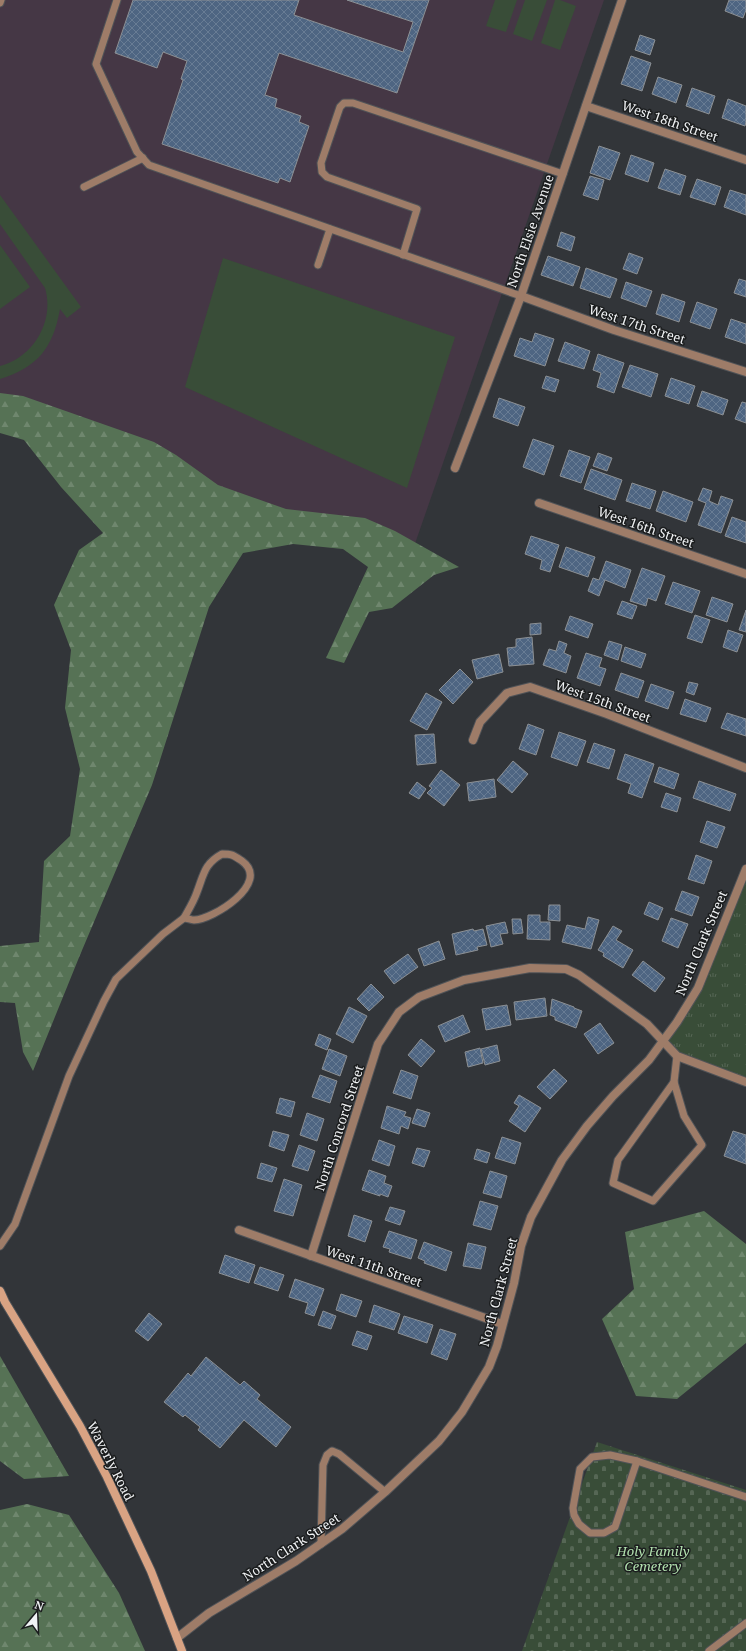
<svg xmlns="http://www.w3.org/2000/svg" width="746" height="1651" viewBox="0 0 746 1651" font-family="'Noto Serif',serif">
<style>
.education{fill:#453745}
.grass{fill:#394d38}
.forest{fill:url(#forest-firs)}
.cemetery{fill:url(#cemetery-stones)}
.park{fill:url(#park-tufts)}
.building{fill:url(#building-cross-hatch);stroke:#8c9094}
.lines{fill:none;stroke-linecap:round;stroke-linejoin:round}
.lane-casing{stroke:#505357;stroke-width:9}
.street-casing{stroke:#505357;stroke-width:10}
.secondary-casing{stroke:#505357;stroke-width:10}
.lane{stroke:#9e7c68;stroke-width:7}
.street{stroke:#9e7c68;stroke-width:8}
.secondary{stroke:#d9a383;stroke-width:8}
.labels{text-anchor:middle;stroke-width:3;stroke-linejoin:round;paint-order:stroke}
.street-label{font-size:13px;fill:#f0f2f4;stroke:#1b1d1e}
.park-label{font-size:13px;font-style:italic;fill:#b2e1af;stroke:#1b1d1e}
</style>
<defs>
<pattern id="forest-firs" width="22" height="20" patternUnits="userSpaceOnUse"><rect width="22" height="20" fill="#567255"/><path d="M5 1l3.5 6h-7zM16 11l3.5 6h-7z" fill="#6f876e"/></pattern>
<pattern id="cemetery-stones" width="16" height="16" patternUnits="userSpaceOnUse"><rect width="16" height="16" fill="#394d38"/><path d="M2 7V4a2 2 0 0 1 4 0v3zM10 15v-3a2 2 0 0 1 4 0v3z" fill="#566755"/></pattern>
<pattern id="park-tufts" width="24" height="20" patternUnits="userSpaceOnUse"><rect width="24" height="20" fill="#394d38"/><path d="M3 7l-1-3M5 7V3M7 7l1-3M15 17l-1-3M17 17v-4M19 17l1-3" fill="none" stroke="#566755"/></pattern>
<pattern id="building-cross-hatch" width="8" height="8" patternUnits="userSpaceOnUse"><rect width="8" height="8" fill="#4e6582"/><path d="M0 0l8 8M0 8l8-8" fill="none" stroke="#687c94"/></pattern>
</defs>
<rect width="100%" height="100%" fill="#323539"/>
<path class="education" d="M0,0H604L410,558L0,421Z"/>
<g class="grass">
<path d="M495,0H517L506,32L486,26Z"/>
<path d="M525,0H547L532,41L513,34Z"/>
<path d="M555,0H560L576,6L560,50L541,43Z"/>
<path d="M0,195L81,307L67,318L60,309C53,348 38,367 0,379V366C33,358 55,321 45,288L0,224Z"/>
<path d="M0,245L30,287L0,309Z"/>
<path d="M223,258L455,337L407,488L185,387Z"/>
</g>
<g class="forest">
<path d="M0,393L23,396L154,442L176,455L218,485L286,509L365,518L395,531L459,567L434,575L392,608L369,612L344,663L326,658L368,567L343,549L293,544L243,553L209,607L152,785L80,955L33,1071L23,1052L15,1003L0,1002V946L39,942L44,861L70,836L80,769L65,708L71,650L54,605L79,550L103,533L61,487L24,440L0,433Z"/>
<path d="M704,1211L746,1244V1343L677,1399L636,1396L602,1319L634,1289L625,1232Z"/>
<path d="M0,1356L69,1476L24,1479L0,1461Z"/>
<path d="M27,1504L69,1515L119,1593L145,1651H0V1510Z"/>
</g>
<path class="cemetery" d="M597,1442L746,1490V1651H522Z"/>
<path class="park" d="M746,869V1081L677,1056L664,1041L698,988Z"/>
<g class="building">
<path d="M133,0H299L294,15L403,52L413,22L347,0H429L397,93L279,53L265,95L277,99L275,107L301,116L299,122L309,126L290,182L280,178L278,183L162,144L183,80L181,79L187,61L163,52L157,68L115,53Z"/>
<path d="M729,0H746V10L743,18L725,11Z"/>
<path d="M640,35L655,40L650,55L635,50Z"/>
<path d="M631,56L651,63L642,91L621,84Z"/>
<path d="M658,77L682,85L676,103L652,94Z"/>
<path d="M692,88L715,96L709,114L686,106Z"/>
<path d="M728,99L746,106V122L745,126L722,118Z"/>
<path d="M599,146L620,153L610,180L590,173Z"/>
<path d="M631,155L654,163L648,182L625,174Z"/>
<path d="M665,169L686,176L680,195L658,188Z"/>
<path d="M590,176L604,180L598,200L583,195Z"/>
<path d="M697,179L721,187L715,205L690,197Z"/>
<path d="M730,190L746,195V215L724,207Z"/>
<path d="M561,232L575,237L571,251L557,246Z"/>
<path d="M629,253L643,258L637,274L623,269Z"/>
<path d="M548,256L580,267L573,286L541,275Z"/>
<path d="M586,268L617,279L610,298L580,288Z"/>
<path d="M739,279L746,281V297L734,293Z"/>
<path d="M626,282L652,291L646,307L621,298Z"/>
<path d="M662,294L685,302L679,322L656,314Z"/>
<path d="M697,302L717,309L710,329L690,322Z"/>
<path d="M731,319L746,324V344L725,337Z"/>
<path d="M535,333L554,339L545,366L514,356L520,338L532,342Z"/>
<path d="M565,342L590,351L584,369L558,361Z"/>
<path d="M598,354L624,363L614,393L597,387L601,373L593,370Z"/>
<path d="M630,365L658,374L651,397L622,387Z"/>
<path d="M546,376L559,380L555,392L542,388Z"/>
<path d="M671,378L695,386L689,404L665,396Z"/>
<path d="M702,391L728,400L723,415L697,406Z"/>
<path d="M499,398L525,407L518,426L493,417Z"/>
<path d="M742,402L746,403V423L735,419Z"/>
<path d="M533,439L554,446L544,475L523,467Z"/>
<path d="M569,450L590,457L581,483L560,476Z"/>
<path d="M598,453L612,458L607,471L593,466Z"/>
<path d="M591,469L622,480L615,500L584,489Z"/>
<path d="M632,483L656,491L650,509L626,501Z"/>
<path d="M703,488L712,491L709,501L718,505L721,496L733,500L721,533L698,525L706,503L698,500Z"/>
<path d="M663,491L693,502L686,522L656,511Z"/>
<path d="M732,517L746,522V543L725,536Z"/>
<path d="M531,536L559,545L550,572L540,569L542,560L525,554Z"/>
<path d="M566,547L595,557L588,577L559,567Z"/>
<path d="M606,561L631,570L625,588L605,580L599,596L588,591L593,578L599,580Z"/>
<path d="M642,568L665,576L656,601L648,598L646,606L630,601Z"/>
<path d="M673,582L700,591L692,613L665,604Z"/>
<path d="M712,597L733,604L727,622L706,615Z"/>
<path d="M622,601L637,606L632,619L617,614Z"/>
<path d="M746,610V632L739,630Z"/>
<path d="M695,615L710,620L702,643L687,638Z"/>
<path d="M570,616L593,624L588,638L565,630Z"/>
<path d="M541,623V634L530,635V624Z"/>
<path d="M728,630L743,635L737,652L723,647Z"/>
<path d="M532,637L534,664L509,666L507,648L516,647V639Z"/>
<path d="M559,641L567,644L564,653L571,656L566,673L543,665L549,649L556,651Z"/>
<path d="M609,641L622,645L618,660L604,655Z"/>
<path d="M625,647L646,654L641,668L621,661Z"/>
<path d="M586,653L602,658L599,667L606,669L600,686L577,678Z"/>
<path d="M499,654L503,672L477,679L472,660Z"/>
<path d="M460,669L473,682L453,704L439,690Z"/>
<path d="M621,673L644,681L638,698L615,690Z"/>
<path d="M689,682L698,684L694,695L686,692Z"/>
<path d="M651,684L674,692L668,709L645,701Z"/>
<path d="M426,693L442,702L427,730L410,721Z"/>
<path d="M685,699L711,708L706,722L680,714Z"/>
<path d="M727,713L746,719V736L721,728Z"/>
<path d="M528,724L544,730L536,755L519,749Z"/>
<path d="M559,732L586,741L577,766L551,757Z"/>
<path d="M434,734L436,763L417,765L415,735Z"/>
<path d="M594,743L615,750L609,769L587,762Z"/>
<path d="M625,754L654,764L642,798L628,793L631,784L617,779Z"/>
<path d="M513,761L528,774L512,793L497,780Z"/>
<path d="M659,767L679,774L674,789L654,782Z"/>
<path d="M441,770L460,785L444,806L427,793L432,788L429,786Z"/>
<path d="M494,779L496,797L469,801L467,783Z"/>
<path d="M699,781L736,794L730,811L693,798Z"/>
<path d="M417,782L426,789L419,799L409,793Z"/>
<path d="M666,793L681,798L677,812L661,807Z"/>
<path d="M707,821L725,827L717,848L700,842Z"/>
<path d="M696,855L712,861L704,884L688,879Z"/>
<path d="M682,891L699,897L692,916L675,910Z"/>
<path d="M649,902L663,908L658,920L644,914Z"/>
<path d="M549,905H560V921L548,920Z"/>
<path d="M528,915H540V922H550V940L527,939Z"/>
<path d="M588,917L599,920L591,949L562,942L567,925L585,929Z"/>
<path d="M671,918L688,924L678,948L662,941Z"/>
<path d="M512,919H521L523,933L513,934Z"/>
<path d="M505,922L508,933L500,934L503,944L491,947L486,926Z"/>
<path d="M613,926L622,931L616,940L633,950L623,968L603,956L604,953L598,950Z"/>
<path d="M473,929L474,931L483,929L487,945L477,947L478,950L456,955L452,934Z"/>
<path d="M439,941L445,959L424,966L418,949Z"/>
<path d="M408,954L418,967L394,984L384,971Z"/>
<path d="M643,961L665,978L655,992L632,975Z"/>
<path d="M371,984L384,997L369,1011L357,999Z"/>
<path d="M545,998L547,1016L516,1020L514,1002Z"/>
<path d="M552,999L574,1007V1008L582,1011L576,1028L555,1020V1017L550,1015Z"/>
<path d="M507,1005L511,1025L486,1030L482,1009Z"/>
<path d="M349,1007L367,1016L353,1043L336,1034Z"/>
<path d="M463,1015L470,1032L445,1042L438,1026Z"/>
<path d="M600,1023L614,1043L598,1054L584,1034Z"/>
<path d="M319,1034L331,1039L327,1050L315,1045Z"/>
<path d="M421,1039L435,1051L421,1067L408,1055Z"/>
<path d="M497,1045L500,1061L485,1065L481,1049Z"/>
<path d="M480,1048L483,1063L468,1067L465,1052Z"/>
<path d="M329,1049L347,1056L340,1076L322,1069Z"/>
<path d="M554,1069L567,1081L550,1099L537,1087Z"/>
<path d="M401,1070L418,1076L411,1099L393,1093Z"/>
<path d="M320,1075L337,1081L330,1103L312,1097Z"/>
<path d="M519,1095L541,1108L525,1132L509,1121L519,1106L514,1103Z"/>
<path d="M280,1098L295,1102L291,1117L276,1113Z"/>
<path d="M387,1106L406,1112L404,1116L411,1118L408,1129L401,1126L399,1134L381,1128Z"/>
<path d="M417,1109L430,1113L425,1127L412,1123Z"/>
<path d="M307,1113L324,1119L317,1141L300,1135Z"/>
<path d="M273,1131L289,1135L284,1151L269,1146Z"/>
<path d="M733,1131L746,1135V1164L724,1156Z"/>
<path d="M502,1137L521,1143L515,1164L495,1158Z"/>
<path d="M379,1140L395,1146L389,1166L372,1160Z"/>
<path d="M299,1145L315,1151L308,1171L292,1166Z"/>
<path d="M417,1148L430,1151L424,1167L412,1163Z"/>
<path d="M477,1149L490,1153L487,1163L474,1159Z"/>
<path d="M261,1163L277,1168L272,1182L257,1178Z"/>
<path d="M369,1170L386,1176L384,1183L392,1186L388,1197L380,1194V1196L362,1190Z"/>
<path d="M490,1171L507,1176L501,1198L483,1193Z"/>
<path d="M284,1179L302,1185L293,1216L274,1211Z"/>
<path d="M480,1201L498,1206L491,1230L473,1225Z"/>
<path d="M390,1207L405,1211L400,1225L385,1220Z"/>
<path d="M354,1215L372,1221L365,1242L348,1236Z"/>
<path d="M389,1231L417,1240L411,1259L389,1252L390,1249L383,1247Z"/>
<path d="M424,1242L452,1252L446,1271L424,1263L425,1261L418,1258Z"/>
<path d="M468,1243L486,1247L481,1269L463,1266Z"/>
<path d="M225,1255L255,1265L249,1283L219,1273Z"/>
<path d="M260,1267L284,1275L278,1291L254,1283Z"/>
<path d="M295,1279L324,1289L314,1316L305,1313L308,1303L289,1297Z"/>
<path d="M341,1294L362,1301L356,1317L336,1310Z"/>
<path d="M374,1305L400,1314L394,1330L369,1322Z"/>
<path d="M323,1311L336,1316L331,1329L318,1325Z"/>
<path d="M149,1313L162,1324L148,1341L135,1331Z"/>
<path d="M404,1316L433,1325L427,1343L398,1333Z"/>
<path d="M440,1329L456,1334L447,1360L431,1354Z"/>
<path d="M357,1331L372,1336L367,1350L352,1345Z"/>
<path d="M206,1357L240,1385L244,1381L260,1395L257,1399L291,1427L276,1447L244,1420L220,1448L198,1430L200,1427L185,1415L183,1417L164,1402L188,1373L191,1376Z"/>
</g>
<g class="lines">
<g class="lane-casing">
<g id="lane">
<path d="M117,0L96,64L137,152L149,165L521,296"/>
<path d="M0,3L1,0"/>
<path d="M84,187L143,158"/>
<path d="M403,255L417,209L327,177L322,172L321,163L340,107L344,103H353L563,174"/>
<path d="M318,265L330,229"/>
<path d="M222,854C232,854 233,855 242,861C272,883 212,920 194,920C191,920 187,918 184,918C189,909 194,901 197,892C204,874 204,864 222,854Z"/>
<path d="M674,1082L684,1116L702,1145L653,1201L613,1183L618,1160Z"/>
<path d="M674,1082L677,1056"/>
<path d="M0,1246L15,1224L69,1076L104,1001L116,979L163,934L184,918"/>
<path d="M610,1455L637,1461L615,1527L604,1533H590L579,1524L574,1515L573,1508L580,1469L592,1457Z"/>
<path d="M637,1461L746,1497"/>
<path d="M321,1544L323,1465L327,1455L332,1451L339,1454L385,1492"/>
<path d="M709,1651L746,1623"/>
</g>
</g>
<g class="street-casing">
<g id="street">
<path d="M586,106L746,160"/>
<path d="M521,296L614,330L746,372"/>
<path d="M455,468L521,296L622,0"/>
<path d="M539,503L746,574"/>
<path d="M473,740L480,722L507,693L530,687L607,714L746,768"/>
<path d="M239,1230L502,1324"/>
<path d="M311,1256L378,1044L399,1012L419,997L464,980L530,968L566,969L579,975L647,1024L677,1056L746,1082"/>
<path d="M177,1638L209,1613L296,1561L342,1529L385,1492L439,1441L462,1412L489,1367L497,1346L514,1283L521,1246L531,1217L562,1160L587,1126L613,1096L649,1060L677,1022L698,988L746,869"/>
</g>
</g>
<g class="secondary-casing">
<path id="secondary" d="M0,1291L5,1302L80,1426L107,1477L151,1571L182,1651"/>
</g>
<use href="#lane" class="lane"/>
<use href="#street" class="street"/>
<use href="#secondary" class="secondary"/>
</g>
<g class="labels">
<g class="street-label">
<text transform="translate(670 121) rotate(19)" y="5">West 18th Street</text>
<text transform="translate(530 231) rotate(-71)" y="5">North Elsie Avenue</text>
<text transform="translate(637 324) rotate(18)" y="5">West 17th Street</text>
<text transform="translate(646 527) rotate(19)" y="5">West 16th Street</text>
<text transform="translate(603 701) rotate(20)" y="5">West 15th Street</text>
<text transform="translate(701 943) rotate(-67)" y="5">North Clark Street</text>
<text transform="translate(339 1128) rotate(-72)" y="5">North Concord Street</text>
<text transform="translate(374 1266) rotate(19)" y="5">West 11th Street</text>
<text transform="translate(498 1292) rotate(-75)" y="5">North Clark Street</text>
<text transform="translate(111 1461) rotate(63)" y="5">Waverly Road</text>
<text transform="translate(291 1547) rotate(-33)" y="5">North Clark Street</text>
</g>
<g class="park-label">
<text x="653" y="1556">Holy Family<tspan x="653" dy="15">Cemetery</tspan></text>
</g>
</g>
<g transform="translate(36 1615) rotate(19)" stroke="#1b1d1e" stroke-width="3" paint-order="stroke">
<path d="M0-3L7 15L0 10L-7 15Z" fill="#f0f2f4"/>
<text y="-6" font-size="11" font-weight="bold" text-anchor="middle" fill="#f0f2f4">N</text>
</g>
</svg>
